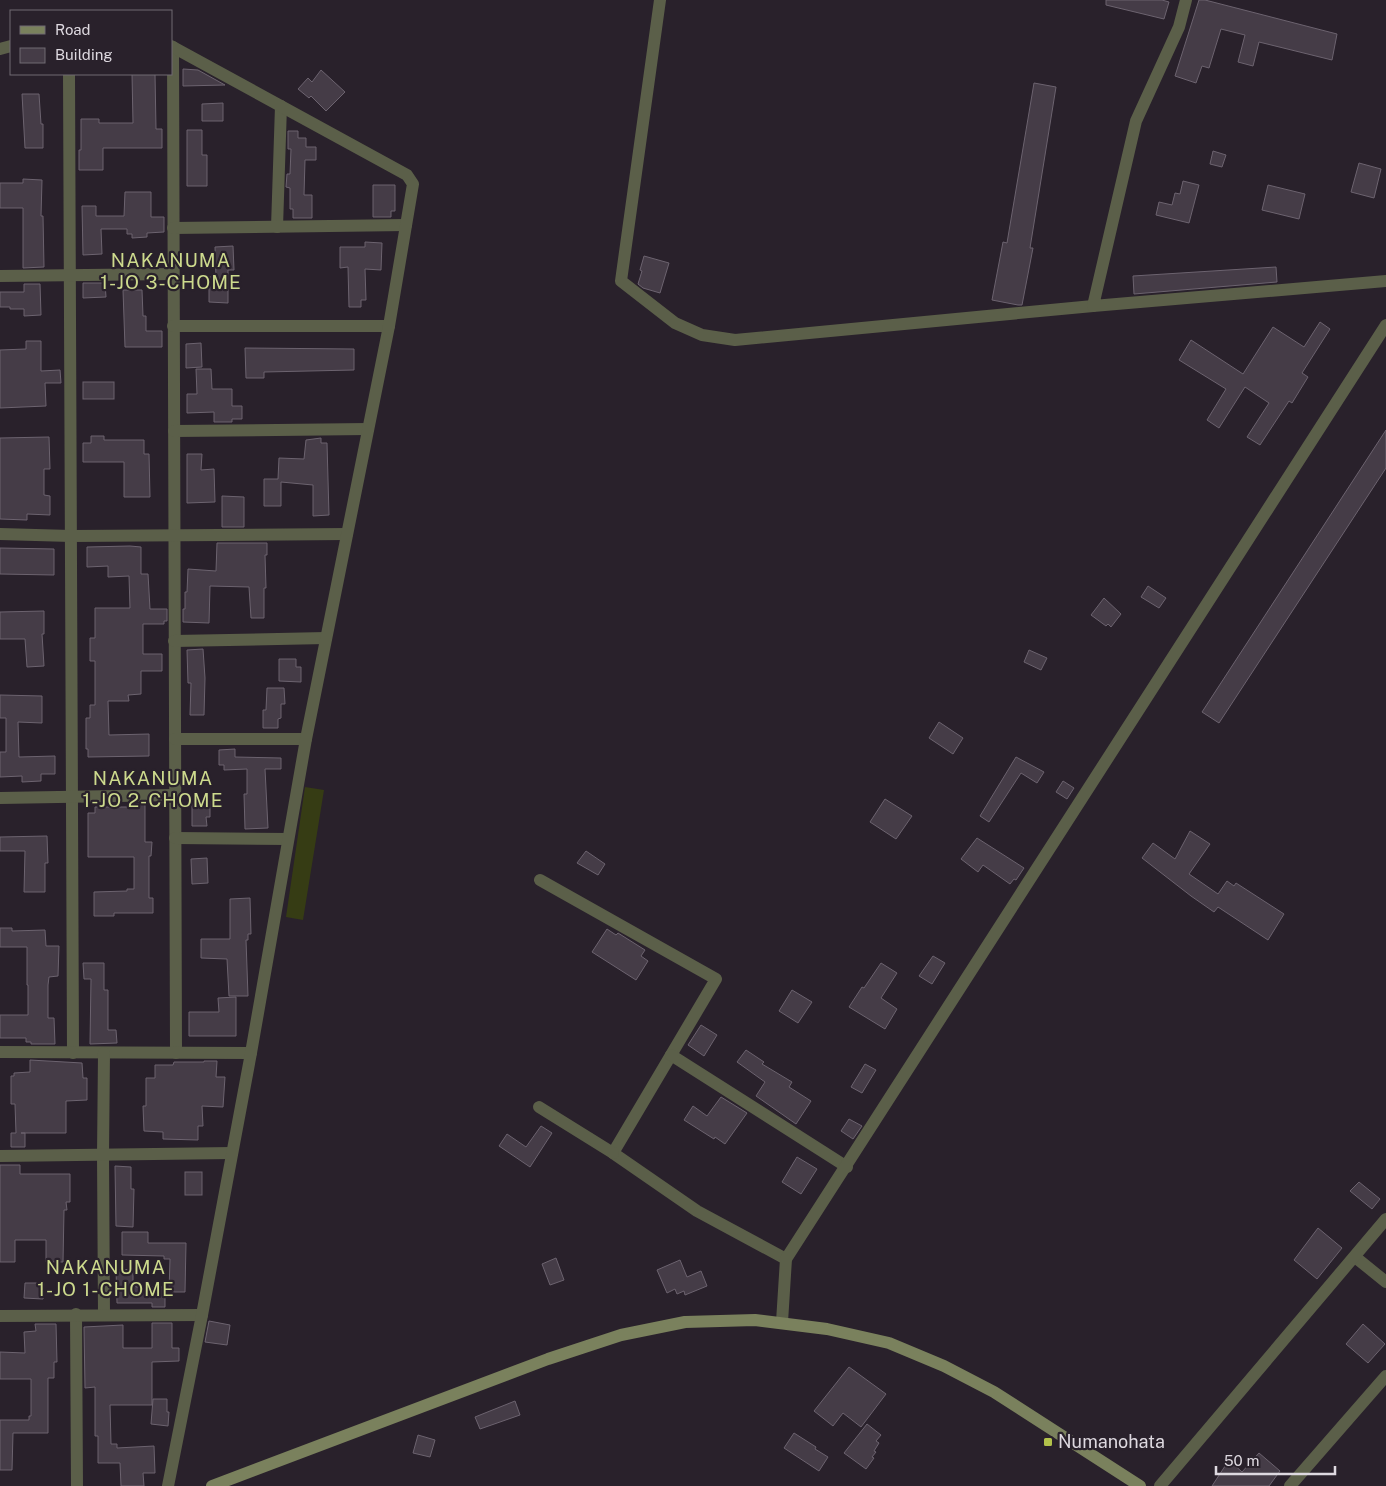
<svg xmlns="http://www.w3.org/2000/svg" width="1386" height="1486" viewBox="0 0 1386 1486" font-family="'Public Sans',sans-serif">
<style>
.green{fill:#363c14}
.building{fill:#453c47;stroke:#6c636f}
.lines{fill:none;stroke-linecap:round;stroke-linejoin:round}
.street{stroke:#5b5f49;stroke-width:12}
.secondary{stroke:#7a815d;stroke-width:12}
.poi-dot{fill:#b2c24b;stroke:#29212b;stroke-width:2}
.labels{text-anchor:middle;stroke-width:4.5;stroke-linejoin:round;paint-order:stroke}
.poi-label{font-size:18px;fill:#ded9e0;stroke:#29212b;text-anchor:start}
.neighbourhood-label{font-size:19px;letter-spacing:1px;fill:#cdda8d;stroke:#29212b}
</style>
<rect width="100%" height="100%" fill="#29212b"/>
<path class="green" d="M305,787L324,790L303,920L286,917Z"/>
<g class="building">
<path d="M1106,0H1162L1169,2L1164,19L1106,5Z"/>
<path d="M1199,0H1205L1337,34L1332,60L1259,42L1253,66L1238,62L1245,35L1221,29L1209,68L1202,66L1196,83L1175,76Z"/>
<path d="M183,69L198,70L225,85L183,86Z"/>
<path d="M321,70L345,92L326,111L311,96L309,98L298,89L308,78L312,82Z"/>
<path d="M132,74H155L156,129H162V148H103V170H79V150H81V119H99V123H133Z"/>
<path d="M1034,83L1056,87L1030,248H1033L1022,305H1018L992,300L1003,242L1007,243Z"/>
<path d="M22,94H39L41,124H43V148H25Z"/>
<path d="M223,103V121H202V104Z"/>
<path d="M187,130H202V155H207V186H187Z"/>
<path d="M288,131H298V138H306V147H316V160H305L304,195H312V218H293V209H290V188L286,187L287,174H290L291,149H288Z"/>
<path d="M1213,151L1226,155L1222,167L1210,164Z"/>
<path d="M1359,163L1381,169L1374,198L1351,192Z"/>
<path d="M23,179L42,180L41,216H43L44,267L23,268V208H0V183H23Z"/>
<path d="M1183,181L1199,185L1189,223L1156,215L1159,202L1172,205L1175,193L1180,194Z"/>
<path d="M373,185H395V211H391V217H373Z"/>
<path d="M1268,185L1305,194L1299,219L1262,210Z"/>
<path d="M125,192H151V217H164V232L147,233V237L132,238V234H127V229H101L102,254L83,255L82,206H96V216H124Z"/>
<path d="M365,242L382,243L381,270L365,269L366,300H361V307H349L348,267L340,268V247H365Z"/>
<path d="M233,246L234,270H228V303L209,302V277H216L215,247Z"/>
<path d="M644,256L669,263L660,293L643,288L638,284L642,271L640,270Z"/>
<path d="M1276,267L1277,282L1134,294L1133,276Z"/>
<path d="M83,283H105L106,297L83,298Z"/>
<path d="M24,284H40L41,315L24,316V309H10V307H0V292H24Z"/>
<path d="M123,290H142L143,316H146V331H162V347H125Z"/>
<path d="M1320,322L1330,329L1302,373L1308,377L1292,403L1289,401L1260,445L1247,437L1269,403L1245,387L1219,428L1207,420L1226,389L1179,360L1191,340L1243,374L1273,327L1304,347Z"/>
<path d="M26,341H41V371L60,370L61,383H45L46,406L0,408V350L26,349Z"/>
<path d="M201,343L202,367L186,368V344Z"/>
<path d="M245,348L354,349V370L264,372V378H246Z"/>
<path d="M196,369H211L212,389H232V406H242V419H232V422H214V412L187,413V394H197Z"/>
<rect x="83" y="382" width="31" height="17"/>
<path d="M1386,430V468L1219,723L1202,712Z"/>
<path d="M91,436H104V440H144V454H149L150,497H124V462H83V443H91Z"/>
<path d="M49,437L50,469H44V495L50,496V515L27,514V520L0,519V438Z"/>
<path d="M321,438V443H327L329,515L313,516V485L281,482V506H264V479H278L279,458L304,459L306,440Z"/>
<path d="M187,454H202L201,470L214,469L215,502L187,503Z"/>
<path d="M222,496L244,497V527H222Z"/>
<path d="M217,543H267V555H265L266,588H264V618H251L249,587L210,586L209,623L183,622V609H185V592H187L188,569L216,571Z"/>
<path d="M130,546L141,547V574H148L150,609H167V621H164V624H143V654H162V671H141V694L128,695L129,701H108L109,735L149,734V756L88,757V749H86V718H90V705H95V661H90V638H95V608H130L129,576L108,577V566L87,567V547Z"/>
<path d="M0,548L54,549V575L0,574Z"/>
<path d="M1148,586L1166,598L1159,608L1141,597Z"/>
<path d="M1104,598L1121,614L1111,627L1108,624L1106,626L1091,615Z"/>
<path d="M44,611V634H42L44,666L27,667L25,639H0V612Z"/>
<path d="M203,649L205,678L204,715H190L191,683H188L187,650Z"/>
<path d="M1029,650L1047,658L1041,670L1024,662Z"/>
<path d="M279,659H296V667H301V682L279,681Z"/>
<path d="M267,688H284L285,704H281V718L278,719V728H263V710H266Z"/>
<path d="M0,695L42,696V723L18,722L19,757L55,756V774H41V781L22,782V776L0,777V752H6V718H0Z"/>
<path d="M939,722L963,738L953,754L929,738Z"/>
<path d="M235,749V757L281,758V769H265L268,828L245,829L244,794H247V769L224,770V765H219V750Z"/>
<path d="M1016,757L1044,772L1037,783L1021,773L989,822L980,816Z"/>
<path d="M1063,781L1074,788L1067,799L1056,792Z"/>
<path d="M885,799L912,816L896,839L870,822Z"/>
<path d="M192,801H210V817H206L207,826H192Z"/>
<path d="M129,804H145V842H152L151,856H149V898H153V913H114V916H94V892L127,891V889H134V857H88V813H95V807H129Z"/>
<path d="M1190,831L1210,844L1189,874L1218,894L1227,881L1234,886L1236,883L1284,914L1268,940L1218,907L1214,912L1191,896L1142,858L1153,843L1175,859Z"/>
<path d="M47,836L48,863H45V892H24L25,851H0V837Z"/>
<path d="M977,838L1024,868L1016,880L1014,879L1010,884L983,865L978,872L961,859Z"/>
<path d="M586,851L605,864L598,875L577,863Z"/>
<path d="M207,858L208,883L192,884L191,859Z"/>
<path d="M250,898L251,934H248V940H246L248,996H229L227,959L201,958V939H230V899Z"/>
<path d="M0,928H12V931L45,930L46,946H59L58,976L49,977L48,985V1018H54L55,1044H31V1042H26V1038H0V1015H28V985H27V947H0Z"/>
<path d="M607,929L616,935L618,933L645,950L641,956L648,961L636,980L592,952Z"/>
<path d="M933,956L945,963L932,984L919,976Z"/>
<path d="M83,963H104V990H108V1030H116L117,1043L90,1044L91,979H84Z"/>
<path d="M881,963L897,973L881,998L897,1009L885,1029L849,1007L862,987L864,988Z"/>
<path d="M792,990L812,1002L798,1023L779,1011Z"/>
<path d="M236,997V1036H189V1012H219L218,998Z"/>
<path d="M701,1025L717,1035L704,1056L688,1045Z"/>
<path d="M746,1050L764,1062L762,1064L792,1082L789,1087L811,1101L796,1124L756,1096L765,1082L737,1062Z"/>
<path d="M30,1060L82,1063L83,1078H87V1100L66,1101V1133H21H25V1147H11V1133H16L15,1104H11V1076H14V1073L30,1072Z"/>
<path d="M204,1061H217L216,1077H225L223,1107L202,1106L203,1126H198V1140L163,1139V1132L144,1131L143,1106H146V1078H155V1065H173L174,1062H204Z"/>
<path d="M865,1064L876,1070L862,1093L851,1087Z"/>
<path d="M721,1097L747,1113L725,1144L715,1137L714,1139L684,1120L693,1106L707,1116Z"/>
<path d="M849,1119L862,1126L853,1139L841,1131Z"/>
<path d="M541,1126L552,1133L530,1167L499,1146L507,1134L526,1147Z"/>
<path d="M797,1157L817,1169L801,1194L782,1182Z"/>
<path d="M0,1165H20V1174H70V1202H66L67,1210H64L63,1262H46V1240H15V1262H0Z"/>
<path d="M115,1166L131,1167V1189H134L133,1227L116,1226Z"/>
<rect x="185" y="1172" width="17" height="23"/>
<path d="M1359,1182L1380,1199L1372,1209L1350,1191Z"/>
<path d="M1318,1228L1342,1248L1317,1279L1294,1260Z"/>
<path d="M122,1232H148V1243H186L185,1292H169L170,1259H164V1256L122,1255Z"/>
<path d="M556,1258L564,1280L550,1285L542,1264Z"/>
<path d="M680,1260L687,1277L701,1271L707,1286L685,1295L684,1291L677,1294L675,1289L667,1293L657,1270Z"/>
<path d="M116,1269L133,1270V1285H136V1287H165V1307H152V1303H117Z"/>
<path d="M25,1283H44L43,1299L24,1298Z"/>
<path d="M209,1321L230,1325L227,1345L205,1342Z"/>
<path d="M152,1323H172V1348H179V1361L152,1362V1405H110L111,1444H117V1448L154,1446L155,1473H143L144,1486H121L120,1463H98V1436H95V1387L85,1388L84,1327L123,1325V1348H152Z"/>
<path d="M35,1324H56L57,1362H54V1378H48V1433H13L12,1470H0V1420H29V1416H31V1379H0V1352L25,1353L24,1332L36,1331Z"/>
<path d="M1363,1324L1385,1344L1368,1363L1346,1344Z"/>
<path d="M849,1367L886,1394L861,1427L843,1413L833,1426L814,1411Z"/>
<path d="M153,1399H167V1412H169L168,1426L151,1424Z"/>
<path d="M515,1401L520,1415L480,1429L475,1417Z"/>
<path d="M867,1424L881,1435L876,1441L879,1443L874,1451L876,1452L872,1457L874,1458L866,1469L844,1453Z"/>
<path d="M794,1433L816,1447L815,1449L828,1457L819,1471L784,1448Z"/>
<path d="M418,1435L435,1440L430,1457L413,1453Z"/>
<path d="M1259,1453L1280,1471L1269,1486H1212L1229,1460L1242,1472Z"/>
</g>
<g class="lines">
<g class="street">
<path d="M660,0L621,281L675,323L702,335L735,340L1093,306"/>
<path d="M1186,0L1179,27L1136,121L1093,306L1386,281"/>
<path d="M173,47L176,1053"/>
<path d="M0,49L11,46"/>
<path d="M69,74L73,1053"/>
<path d="M277,227L281,106"/>
<path d="M173,228L406,225"/>
<path d="M0,276L173,274"/>
<path d="M173,326H389"/>
<path d="M174,431L368,429"/>
<path d="M0,534L71,536L347,534"/>
<path d="M174,641L326,638"/>
<path d="M175,739H306"/>
<path d="M0,798L175,795"/>
<path d="M175,838L288,839"/>
<path d="M540,880L716,979L613,1153L697,1211L786,1259"/>
<path d="M0,1052L251,1053"/>
<path d="M104,1053L103,1155L104,1314"/>
<path d="M671,1055L847,1167"/>
<path d="M539,1107L613,1153"/>
<path d="M0,1156L232,1153"/>
<path d="M1355,1257L1386,1282"/>
<path d="M76,1314L77,1486"/>
<path d="M0,1316L202,1315"/>
<path d="M782,1322L786,1259L1386,325"/>
<path d="M168,1486L202,1315L251,1053L306,739L389,326L413,184L407,175L171,46"/>
<path d="M1160,1486L1386,1219"/>
<path d="M1290,1486L1386,1376"/>
</g>
<path class="secondary" d="M212,1486L548,1359L621,1335L685,1322L755,1320L827,1329L889,1343L944,1366L994,1392L1140,1486"/>
</g>
<rect class="poi-dot" x="1043" y="1437" width="10" height="10" rx="2.5"/>
<g class="labels">
<g class="poi-label">
<text x="1058" y="1448">Numanohata</text>
</g>
<g class="neighbourhood-label">
<text x="171" y="267">NAKANUMA<tspan x="171" dy="22">1-JO 3-CHOME</tspan></text>
<text x="153" y="785">NAKANUMA<tspan x="153" dy="22">1-JO 2-CHOME</tspan></text>
<text x="106" y="1274">NAKANUMA<tspan x="106" dy="22">1-JO 1-CHOME</tspan></text>
</g>
</g>
<rect x="10" y="10" width="162" height="65" fill="#29212b" stroke="#716b73"/>
<rect x="20" y="26" width="25" height="8" fill="#7a815d" stroke="#716b73"/>
<text x="55" y="35" font-size="15" fill="#ded9e0">Road</text>
<rect x="20" y="48" width="25" height="15" fill="#453c47" stroke="#716b73"/>
<text x="55" y="60" font-size="15" fill="#ded9e0">Building</text>
<path d="M1216 1466v8h119v-8" fill="none" stroke="#ded9e0" stroke-width="2.5"/>
<text x="1224" y="1466" font-size="15" fill="#ded9e0" stroke="#29212b" stroke-width="4" paint-order="stroke">50 m</text>
</svg>
